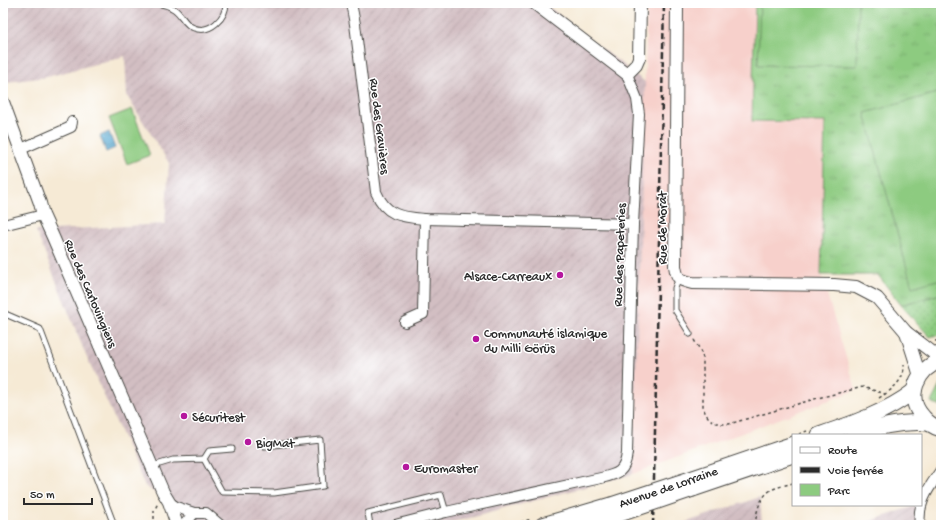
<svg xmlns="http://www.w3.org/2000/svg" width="944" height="528" viewBox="0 0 944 528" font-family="'Gochi Hand',sans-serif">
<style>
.built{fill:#f7d0cb}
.industrial{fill:url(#industrial-furrows)}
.grass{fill:url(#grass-tufts);stroke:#5c7b56}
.park{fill:#8dcb80;stroke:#5c7b56}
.garden{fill:url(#garden-dots);stroke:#5c7b56}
.water{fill:url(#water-waves);stroke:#40697e}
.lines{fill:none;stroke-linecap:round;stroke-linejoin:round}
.service-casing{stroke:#494844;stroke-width:7}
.minor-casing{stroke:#494844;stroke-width:12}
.tertiary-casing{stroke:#494844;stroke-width:14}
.primary-casing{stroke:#494844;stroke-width:17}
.path{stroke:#494844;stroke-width:1.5;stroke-dasharray:3 3;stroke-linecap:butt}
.service{stroke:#fff;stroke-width:5}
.minor{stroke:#fff;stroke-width:10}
.tertiary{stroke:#fff;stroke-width:12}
.primary{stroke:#fff;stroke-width:15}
.rail{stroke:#2b2b2b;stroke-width:2.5;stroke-dasharray:6 3;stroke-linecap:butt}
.primary-bridge-casing{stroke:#494844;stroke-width:17;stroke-linecap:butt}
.primary-bridge{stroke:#fff;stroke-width:15}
.poi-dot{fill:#b5179e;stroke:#fff;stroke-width:1.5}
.labels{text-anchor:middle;stroke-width:3;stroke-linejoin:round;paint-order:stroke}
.street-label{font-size:13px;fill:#2b2b2b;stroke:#fff}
.poi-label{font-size:13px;fill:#2b2b2b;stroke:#fff;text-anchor:start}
</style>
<defs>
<pattern id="industrial-furrows" width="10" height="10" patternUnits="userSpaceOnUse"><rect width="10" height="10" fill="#d2bec2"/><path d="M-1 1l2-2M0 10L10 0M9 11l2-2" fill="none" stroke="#b4a3a7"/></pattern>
<pattern id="grass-tufts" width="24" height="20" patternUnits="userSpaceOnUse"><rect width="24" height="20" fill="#8dcb80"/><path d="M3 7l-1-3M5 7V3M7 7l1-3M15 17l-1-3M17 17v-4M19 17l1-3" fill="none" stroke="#7aae6f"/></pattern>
<pattern id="garden-dots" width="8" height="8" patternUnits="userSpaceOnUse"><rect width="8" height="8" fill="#8dcb80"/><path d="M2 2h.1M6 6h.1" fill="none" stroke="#7aae6f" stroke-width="1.8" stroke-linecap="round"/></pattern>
<pattern id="water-waves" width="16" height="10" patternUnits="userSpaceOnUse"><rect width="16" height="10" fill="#55a7d0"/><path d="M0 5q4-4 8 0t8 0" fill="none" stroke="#4788a9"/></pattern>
</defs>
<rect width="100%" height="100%" fill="#fff"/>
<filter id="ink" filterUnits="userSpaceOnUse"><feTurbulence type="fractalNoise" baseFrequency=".025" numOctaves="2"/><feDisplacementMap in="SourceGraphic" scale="8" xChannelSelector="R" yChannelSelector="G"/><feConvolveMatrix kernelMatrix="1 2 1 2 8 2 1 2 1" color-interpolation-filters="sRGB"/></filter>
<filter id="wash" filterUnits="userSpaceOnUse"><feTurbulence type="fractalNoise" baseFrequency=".012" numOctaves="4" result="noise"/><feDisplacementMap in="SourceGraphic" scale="16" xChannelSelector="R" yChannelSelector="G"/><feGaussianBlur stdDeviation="0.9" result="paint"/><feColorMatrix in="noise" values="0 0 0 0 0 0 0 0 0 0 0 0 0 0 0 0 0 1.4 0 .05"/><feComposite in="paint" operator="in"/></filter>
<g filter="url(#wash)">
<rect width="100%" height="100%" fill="#f6ead5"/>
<path class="built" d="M647,3H756L826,122L821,275L856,390L633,474Z"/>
<g class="industrial">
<path d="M3,3H544L645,82L633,474L474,517L439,525H203L145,486L87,358L36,231L165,224L169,163L127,96L125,56L47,77L7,82L3,69Z"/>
<path d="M760,497L762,525H678Z"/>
<path d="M921,504L925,525H859L918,505Z"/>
</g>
<g class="grass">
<path d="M755,3H941V294L901,305L878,275H821L825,122L752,121Z"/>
<path d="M941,383V407L931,402Z"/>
</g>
<g class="park">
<path d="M760,3H858L857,66L758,65Z"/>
<path d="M896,3H941V6L896,5Z"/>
<path d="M941,92V279L912,287L865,113Z"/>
<path d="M132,109L150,155L127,164L109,118Z"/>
</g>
<path class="garden" d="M941,294V334L930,337L901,305Z"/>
<path class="water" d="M109,132L115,148L106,152L100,136Z"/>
</g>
<g filter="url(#ink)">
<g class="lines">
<g class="service-casing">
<g id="service">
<path d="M157,3C163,4 169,6 174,9C182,14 184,25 194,28C210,34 226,18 226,3"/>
<path d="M679,278L675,288V310L690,334"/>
<path d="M3,313L40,329L114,525"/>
<path d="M204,459L209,451L232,449"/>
<path d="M153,466L173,460L204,459L222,492L274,493L323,486L320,440L265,446"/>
<path d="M370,525L368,513L441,495L446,512"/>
</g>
</g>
<g class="minor-casing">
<g id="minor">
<path d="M351,3L355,24L376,192C386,216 401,217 425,219L633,224"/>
<path d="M21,149L71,127L72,122"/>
<path d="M3,225L43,215"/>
<path d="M405,322L423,314L425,219"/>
<path d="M169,502L176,507L194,513H206L220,525"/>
<path d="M184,525L194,513"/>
<path d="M395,525L446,512L601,478C618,474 625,472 627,453L633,224L639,114L637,99L627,74"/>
<path d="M920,525C917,502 929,488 941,470"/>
</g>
</g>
<g class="tertiary-casing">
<g id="tertiary">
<path d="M534,3L627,74L636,65L639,58L640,3"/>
<path d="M677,3L675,266C677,279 679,280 692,283L834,285L856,287L877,298L906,332L941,359"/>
<path d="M3,102L40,203L43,215L53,237L163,492L169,502L177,525"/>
<path d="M906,332L920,376"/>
</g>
</g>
<g class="primary-casing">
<g id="primary">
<path d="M941,360C917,369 904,397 923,417C928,423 933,427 941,429"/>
<path d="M819,435C852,424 887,412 914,391"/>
<path d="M854,435C877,427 904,421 928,423"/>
<path d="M690,479L793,444"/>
<path d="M693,489L793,455"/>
<path d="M543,525L611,505"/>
<path d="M584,525L614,516"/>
</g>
</g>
<g class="path">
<path d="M694,340L699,348L703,358V407C707,420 715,425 729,424L818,398L863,387L885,394"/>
<path d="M935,341L941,340"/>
<path d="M879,398C892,390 905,380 904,364"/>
<path d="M799,434L807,431"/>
<path d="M154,525V511L158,503"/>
<path d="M509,525L532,519"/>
<path d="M756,525C755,513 760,497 771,490C777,487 786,485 793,483"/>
</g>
<use href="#service" class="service"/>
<use href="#minor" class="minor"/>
<use href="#tertiary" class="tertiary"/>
<use href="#primary" class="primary"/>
<path class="rail" d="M653,525L664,3"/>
<g class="primary-bridge-casing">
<g id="primary-bridge">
<path d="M611,505L690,479"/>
<path d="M614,516L693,489"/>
</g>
</g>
<use href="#primary-bridge" class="primary-bridge"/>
</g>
</g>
<g class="poi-dot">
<circle cx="560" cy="275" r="4"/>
<circle cx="476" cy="339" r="4"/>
<circle cx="184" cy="416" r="4"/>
<circle cx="248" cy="442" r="4"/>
<circle cx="406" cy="467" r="4"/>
</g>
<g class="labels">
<g class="street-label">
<text transform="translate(381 126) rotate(83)" y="5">Rue des Gravières</text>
<text transform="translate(661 228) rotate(-90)" y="5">Rue de Morat</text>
<text transform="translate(618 255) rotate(-88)" y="5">Rue des Papeteries</text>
<text transform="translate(92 293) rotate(67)" y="5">Rue des Carlovingiens</text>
<text transform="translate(668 486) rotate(-19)" y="5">Avenue de Lorraine</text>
</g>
<g class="poi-label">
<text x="552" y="280" text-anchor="end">Alsace-Carreaux</text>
<text x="484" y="337">Communauté islamique<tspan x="484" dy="15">du Milli Görüs</tspan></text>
<text x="192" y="421">Sécuritest</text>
<text x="256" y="447">BigMat</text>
<text x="414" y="472">Euromaster</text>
</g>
</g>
<rect width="944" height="528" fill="none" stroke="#fff" stroke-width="16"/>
<rect x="792" y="434" width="130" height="72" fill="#ffffff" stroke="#aaaaaa"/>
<rect x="800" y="447" width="20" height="6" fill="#ffffff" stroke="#aaaaaa"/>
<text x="828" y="454" font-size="12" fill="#2b2b2b">Route</text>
<rect x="800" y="467" width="20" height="6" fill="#2b2b2b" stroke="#aaaaaa"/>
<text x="828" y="474" font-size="12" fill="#2b2b2b">Voie ferrée</text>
<rect x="800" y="484" width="20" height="12" fill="#8dcb80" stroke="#aaaaaa"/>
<text x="828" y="494" font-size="12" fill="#2b2b2b">Parc</text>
<path d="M24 498v6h68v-6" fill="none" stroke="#2b2b2b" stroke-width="2"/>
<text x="30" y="498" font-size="12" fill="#2b2b2b" stroke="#ffffff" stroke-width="3" paint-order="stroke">50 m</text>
</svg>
